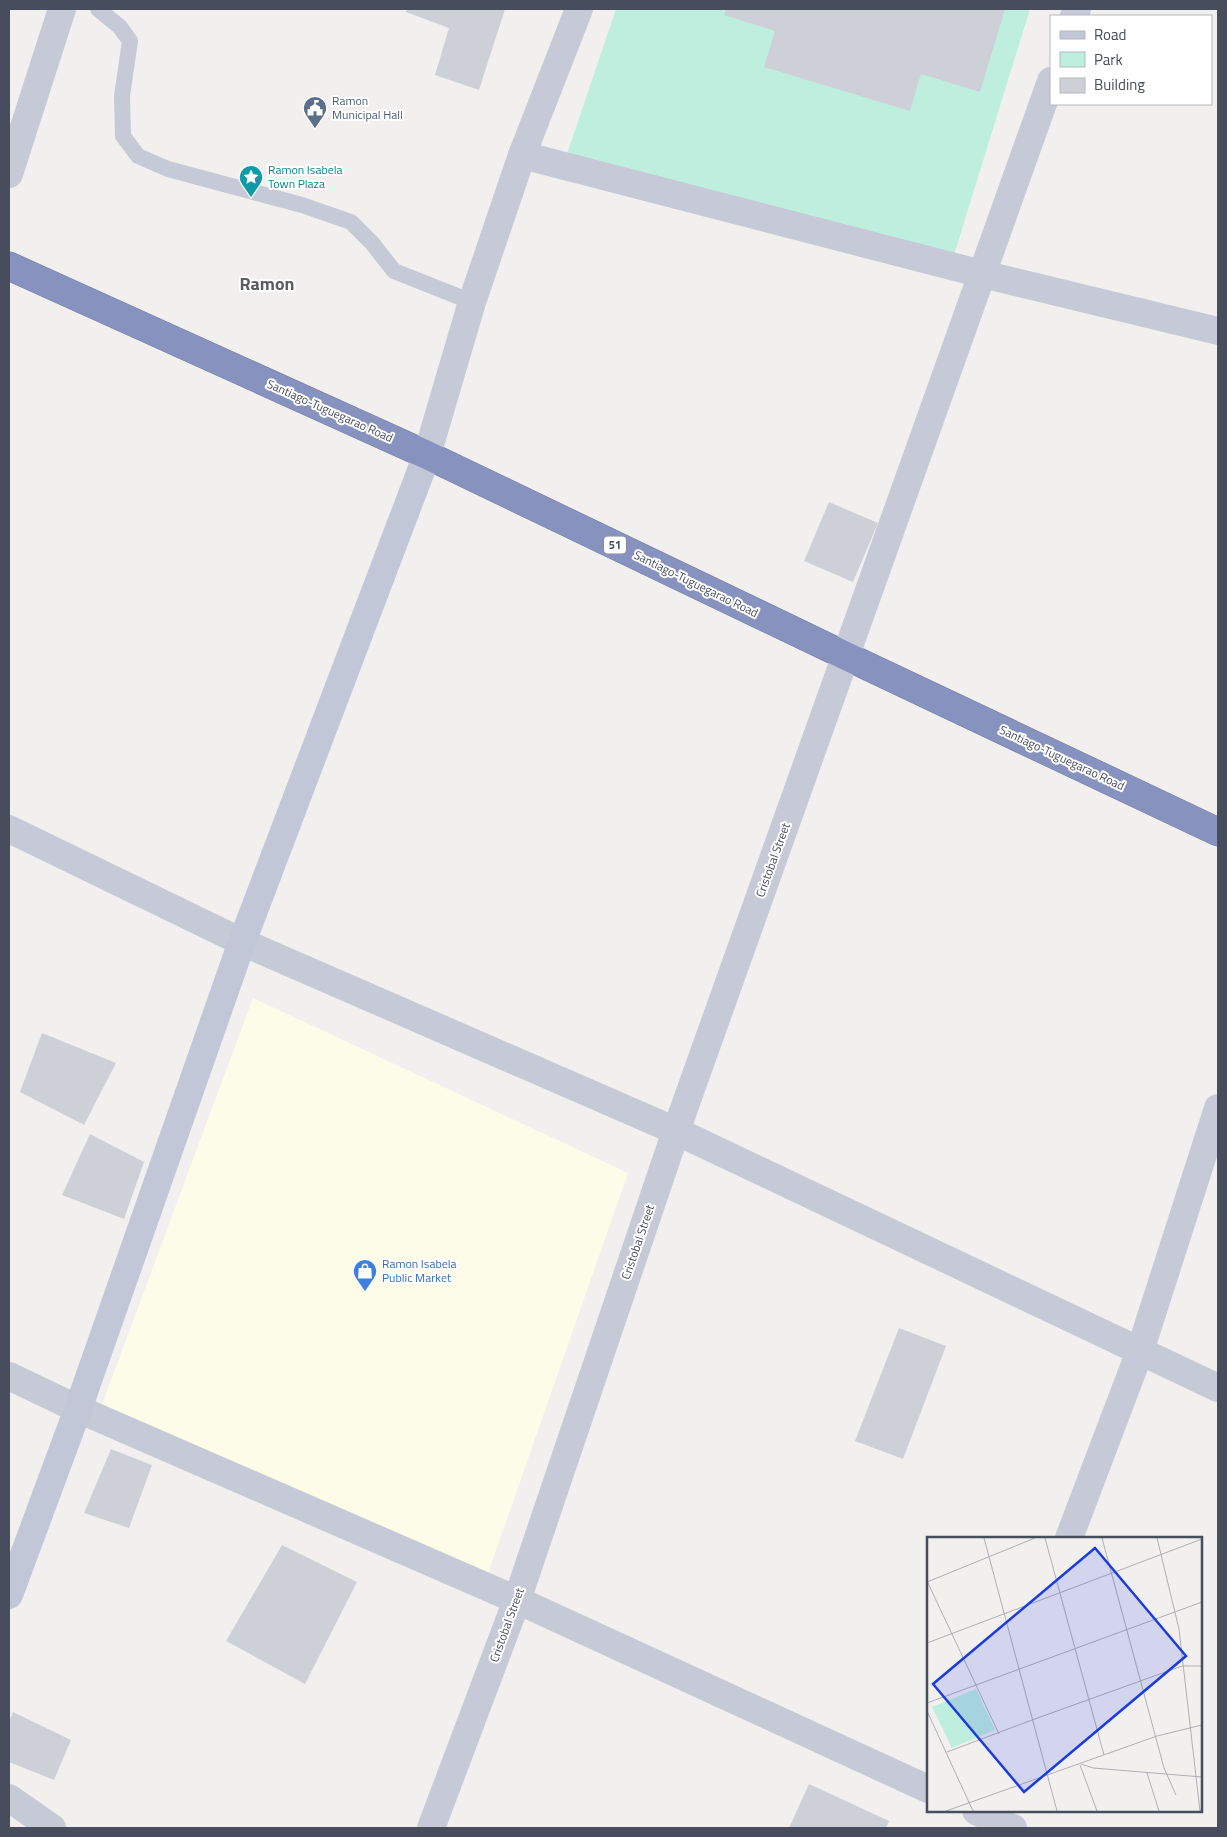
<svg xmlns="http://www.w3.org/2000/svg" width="1227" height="1837" viewBox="0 0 1227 1837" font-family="'Titillium Web',sans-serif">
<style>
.commercial{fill:#fcfce9}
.green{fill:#beefde}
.building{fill:#ced0d7}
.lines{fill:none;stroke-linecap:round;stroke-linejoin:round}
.highway-casing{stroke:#727ea9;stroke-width:29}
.lane{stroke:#c6cad6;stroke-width:16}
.street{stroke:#c6cad6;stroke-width:28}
.secondary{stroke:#c2c7d8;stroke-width:28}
.highway{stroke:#8793be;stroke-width:28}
.labels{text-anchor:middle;stroke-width:4;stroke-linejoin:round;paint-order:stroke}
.shield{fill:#fff;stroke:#7e828e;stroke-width:1}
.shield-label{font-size:11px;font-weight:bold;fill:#474d5d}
.service-label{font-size:12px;fill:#4e5e75;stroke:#fff;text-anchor:start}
.culture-label{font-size:12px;fill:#0d838f;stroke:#fff;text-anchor:start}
.street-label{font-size:12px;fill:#474d5d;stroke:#fff}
.shop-label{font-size:12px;fill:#366cbe;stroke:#fff;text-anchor:start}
.district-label{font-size:18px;font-weight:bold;fill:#5c5d64;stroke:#fff}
.inset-road{fill:none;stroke:#aeafb5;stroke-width:1}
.view{fill:#1a3be1;fill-opacity:0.15;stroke:#1a3be1;stroke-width:2.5}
.inset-edge{fill:none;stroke:#474d5d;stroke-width:2.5}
</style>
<rect width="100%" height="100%" fill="#f2f0ef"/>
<path class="commercial" d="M253,998L628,1173L486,1579L100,1410Z"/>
<path class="green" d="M616,9H1030L954,255L567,154Z"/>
<g class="building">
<path d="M407,9H505L479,90L435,75L449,28L406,12Z"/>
<path d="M726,9H1005L980,92L921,74L910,111L764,67L775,31L724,15Z"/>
<path d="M829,502L878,523L853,582L804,561Z"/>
<path d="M42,1033L116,1063L84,1125L20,1092Z"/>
<path d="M90,1134L144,1162L124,1219L62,1195Z"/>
<path d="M899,1328L946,1346L903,1459L855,1441Z"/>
<path d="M111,1449L152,1465L129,1528L84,1513Z"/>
<path d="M282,1545L357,1582L305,1684L226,1641Z"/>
<path d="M13,1712L71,1740L54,1780L9,1762V1722Z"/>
<path d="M809,1784L889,1821L886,1828H789Z"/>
</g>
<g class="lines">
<g class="highway-casing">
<path id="highway" d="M9,266L427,455L846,656L1218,832"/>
</g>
<path class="lane" d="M98,9L120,27L130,41L122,96L123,136L138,156L168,169L302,205L351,222L372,243L394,271L472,302"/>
<g class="street">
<path d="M1074,16L1077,9"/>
<path d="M522,155L982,274L1218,331"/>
<path d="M9,174L62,9"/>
<path d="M427,455L472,302L522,155L579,9"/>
<path d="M9,829L242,942L676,1131L1218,1388"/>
<path d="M9,1376L78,1409L517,1600L928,1789"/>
<path d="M1069,1538L1140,1351L1218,1108"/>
<path d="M9,1798L52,1828"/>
<path d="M976,1811L1013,1828"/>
<path d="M431,1828L517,1600L676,1131L1051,81"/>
</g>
<path class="secondary" d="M9,1595L78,1409L242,942L427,455"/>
<use href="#highway" class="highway"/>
</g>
<defs>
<g id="civic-pin" transform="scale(1.25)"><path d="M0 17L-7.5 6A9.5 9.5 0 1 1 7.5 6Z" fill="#5c6f8a" stroke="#fff"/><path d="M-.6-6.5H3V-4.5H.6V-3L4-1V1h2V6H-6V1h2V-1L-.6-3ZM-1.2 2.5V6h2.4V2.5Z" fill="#fff"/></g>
<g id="sight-pin" transform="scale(1.25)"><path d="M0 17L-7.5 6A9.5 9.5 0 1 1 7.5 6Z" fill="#0f9aa8" stroke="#fff"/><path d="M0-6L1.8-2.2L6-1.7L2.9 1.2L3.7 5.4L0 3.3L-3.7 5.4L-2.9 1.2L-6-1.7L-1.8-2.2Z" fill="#fff"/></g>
<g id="shop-pin" transform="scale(1.25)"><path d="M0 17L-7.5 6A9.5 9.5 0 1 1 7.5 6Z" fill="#3f7fe0" stroke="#fff"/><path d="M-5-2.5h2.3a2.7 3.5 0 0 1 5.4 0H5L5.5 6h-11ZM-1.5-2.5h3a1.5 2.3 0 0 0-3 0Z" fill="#fff"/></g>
</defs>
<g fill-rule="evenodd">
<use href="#civic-pin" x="315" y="108"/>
<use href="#sight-pin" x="251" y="177"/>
<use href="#shop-pin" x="365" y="1271"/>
</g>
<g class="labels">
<rect class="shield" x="604" y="536.5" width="22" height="17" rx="4"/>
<g class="shield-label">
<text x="615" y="549">51</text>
</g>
<g class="service-label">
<text x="332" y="105">Ramon<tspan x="332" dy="14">Municipal Hall</tspan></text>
</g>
<g class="culture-label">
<text x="268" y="174">Ramon Isabela<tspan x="268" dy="14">Town Plaza</tspan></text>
</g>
<g class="street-label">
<text transform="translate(330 411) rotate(24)" y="4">Santiago-Tuguegarao Road</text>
<text transform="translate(696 584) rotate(26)" y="4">Santiago-Tuguegarao Road</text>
<text transform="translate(1062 758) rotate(25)" y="4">Santiago-Tuguegarao Road</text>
<text transform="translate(773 860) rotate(-70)" y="4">Cristobal Street</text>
<text transform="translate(638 1242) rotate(-71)" y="4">Cristobal Street</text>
<text transform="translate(507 1625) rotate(-70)" y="4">Cristobal Street</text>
</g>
<g class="shop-label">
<text x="382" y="1268">Ramon Isabela<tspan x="382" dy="14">Public Market</tspan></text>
</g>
<g class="district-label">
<text x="267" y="290">Ramon</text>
</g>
</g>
<g transform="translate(927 1537)">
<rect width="275" height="275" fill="#f2f0ef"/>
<path d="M49,152L68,193L25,211L5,170Z" fill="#beefde"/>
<path class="inset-road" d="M57,1L130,274M118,1L177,218M175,1L237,231L249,258M230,1L252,92L273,274M0,44L72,197M0,45L108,1M0,106L275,2M0,166L275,65M0,174L46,274M105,183L255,129H275M20,215L105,183M154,227L166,231L275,240M153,228L170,274M220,236L232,274M19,274L230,199L275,188"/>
<path class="view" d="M168,11L259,119L97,255L6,147Z"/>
<rect width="275" height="275" class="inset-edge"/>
</g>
<rect width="1227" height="1837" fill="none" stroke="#474d5d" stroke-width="20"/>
<rect x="1050" y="15" width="162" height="90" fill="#ffffff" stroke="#b5b8be"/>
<rect x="1060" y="31" width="25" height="8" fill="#c2c7d8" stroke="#b5b8be"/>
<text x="1094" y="40" font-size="15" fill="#474d5d">Road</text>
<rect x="1060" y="52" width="25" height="15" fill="#beefde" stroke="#b5b8be"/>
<text x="1094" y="65" font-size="15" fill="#474d5d">Park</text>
<rect x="1060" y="78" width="25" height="15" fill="#ced0d7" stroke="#b5b8be"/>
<text x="1094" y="90" font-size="15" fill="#474d5d">Building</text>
</svg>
